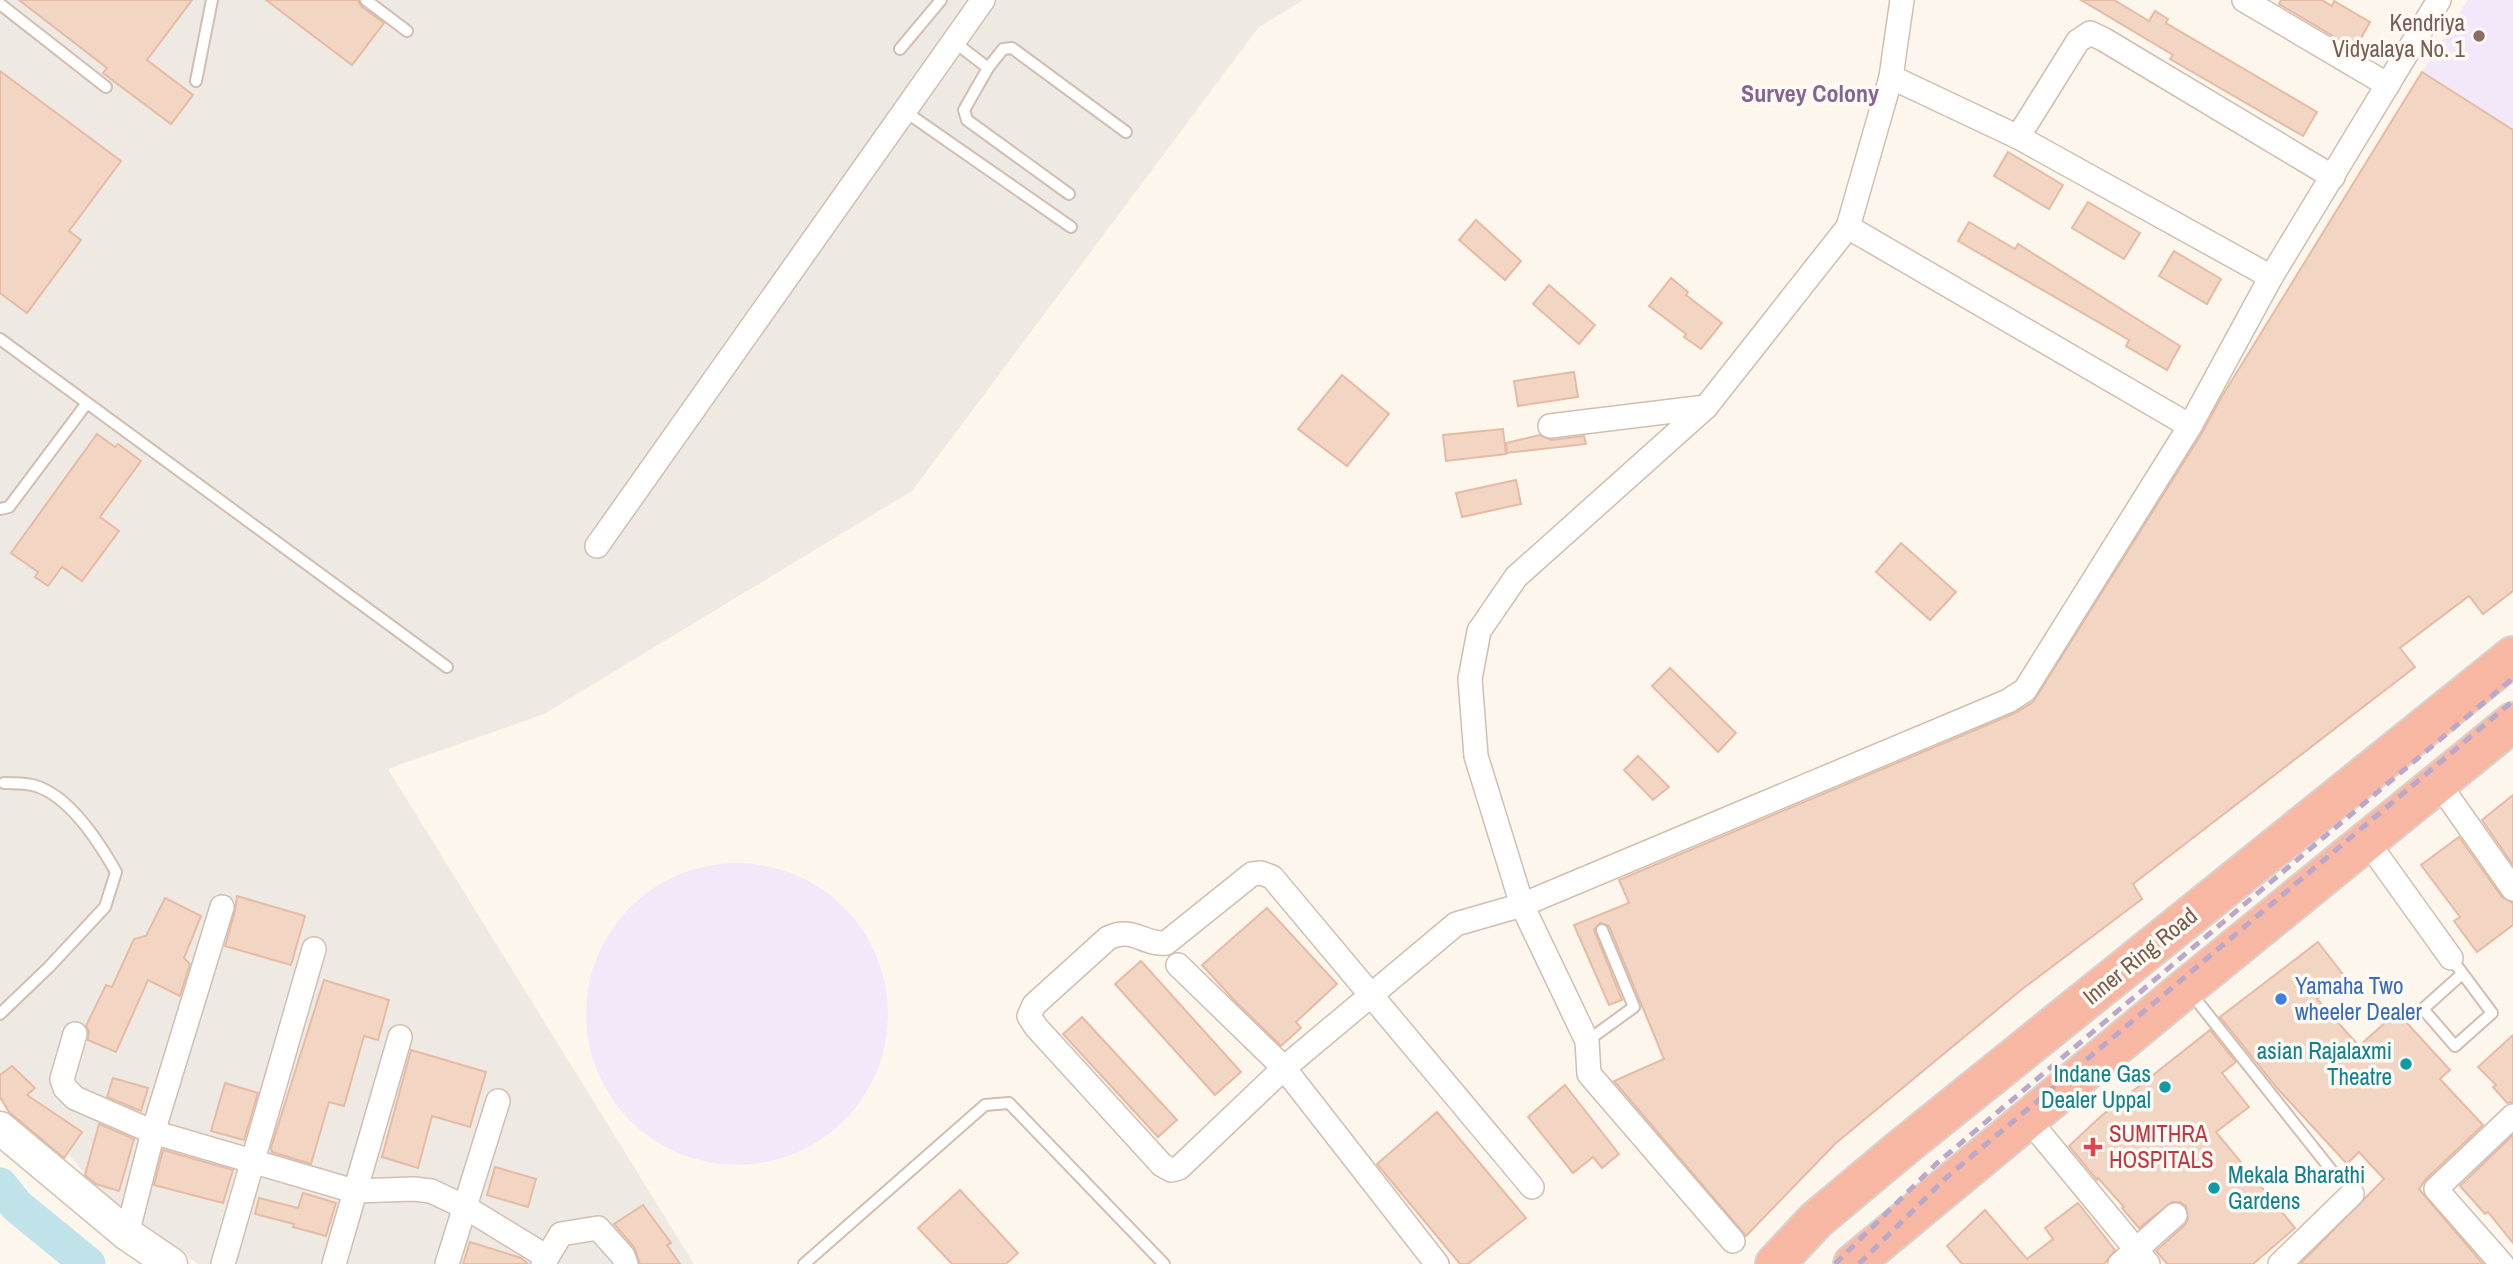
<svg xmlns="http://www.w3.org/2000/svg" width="2513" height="1264" viewBox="0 0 2513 1264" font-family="'Archivo Narrow',sans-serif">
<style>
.industrial{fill:#efe9e4}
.education{fill:#f3e8fa}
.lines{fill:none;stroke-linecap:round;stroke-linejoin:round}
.river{stroke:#bfe3e8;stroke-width:35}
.building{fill:#f3d5c3;stroke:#e6bba3;stroke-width:2}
.lane-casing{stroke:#d1beb0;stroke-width:14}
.street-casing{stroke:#d1beb0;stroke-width:26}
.secondary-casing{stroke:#d6c0b0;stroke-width:35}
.highway-casing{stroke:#dad1cd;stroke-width:42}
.lane{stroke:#fff;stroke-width:10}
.street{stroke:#fff;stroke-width:23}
.secondary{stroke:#fff;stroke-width:32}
.highway{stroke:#f7b7a3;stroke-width:38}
.rail{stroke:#b9a8c9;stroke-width:5;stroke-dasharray:10 7;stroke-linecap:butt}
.education-dot{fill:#8d6e63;stroke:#fffaf3;stroke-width:2.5}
.shop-dot{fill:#3f7fe0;stroke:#fffaf3;stroke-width:2.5}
.culture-dot{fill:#0f9aa8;stroke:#fffaf3;stroke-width:2.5}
.health-dot{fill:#e0444e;stroke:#fffaf3;stroke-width:2.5}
.labels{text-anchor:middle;stroke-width:7;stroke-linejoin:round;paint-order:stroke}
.education-label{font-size:23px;fill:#785e54;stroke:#fffaf3;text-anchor:end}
.street-label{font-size:23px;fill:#7a5c4d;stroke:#fffaf3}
.shop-label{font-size:23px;fill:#366cbe;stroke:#fffaf3;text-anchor:start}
.culture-label{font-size:23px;fill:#0d838f;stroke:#fffaf3;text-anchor:end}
.health-label{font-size:23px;fill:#be3a42;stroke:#fffaf3;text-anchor:start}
.neighbourhood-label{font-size:24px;font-weight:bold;fill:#846695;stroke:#fffaf3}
</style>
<rect width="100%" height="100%" fill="#fdf6ec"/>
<path class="industrial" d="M0,0H1303L1258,28L912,491L544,714L388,769L694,1264H198L104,1196L0,1074Z"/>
<g class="education">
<path d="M2468,0H2513V129L2422,72Z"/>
<circle cx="737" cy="1014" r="151"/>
</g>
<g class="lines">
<path class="river" d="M0,1185L17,1206L88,1264"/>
</g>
<g class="building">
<path d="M19,0H192L147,60L193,95L171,124L103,73L107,68Z"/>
<path d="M266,0H358L361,6L384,23L352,65Z"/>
<path d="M2081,0H2114L2149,21L2155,11L2168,19L2166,23L2317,112L2303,136L2170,59L2173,55Z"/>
<path d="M2281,0H2322L2332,6L2334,1L2370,22L2355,49L2279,4Z"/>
<path d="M0,71L121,161L69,231L81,240L27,313L0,293Z"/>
<path d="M2422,72L2513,130V591L2483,614L2469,596L2400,648L2415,667L2133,884L2142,899L2021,990L1836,1143L1746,1236L1614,1081L1664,1059L1609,926L1600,923L1594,930L1622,1000L1609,1005L1574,925L1629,903L1619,880L2013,714L2033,702L2202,433L2221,398Z"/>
<path d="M2008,152L2063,185L2049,209L1994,176Z"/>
<path d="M2088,202L2140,233L2124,259L2072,228Z"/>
<path d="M1476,220L1521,261L1505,280L1459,240Z"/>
<path d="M1969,222L2015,249L2018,244L2180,346L2167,370L2126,346L2129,340L1958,241Z"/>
<path d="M2174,251L2221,279L2207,304L2159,276Z"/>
<path d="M1671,278L1688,292L1686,295L1722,323L1701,349L1684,337L1686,334L1649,306Z"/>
<path d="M1549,285L1595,325L1579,344L1533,304Z"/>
<path d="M1574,372L1578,397L1518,406L1514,381Z"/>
<path d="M1342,375L1389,414L1347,466L1298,429Z"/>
<path d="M1503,429L1506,454L1446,461L1443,435Z"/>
<path d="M97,434L115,447L118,444L141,461L100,517L119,531L82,581L62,567L48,586L35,577L38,572L11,553Z"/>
<path d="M1540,435L1551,440L1584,436L1586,444L1507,453L1506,443Z"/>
<path d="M1516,480L1521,504L1462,517L1456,493Z"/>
<path d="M1901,543L1956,592L1930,620L1876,572Z"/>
<path d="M1670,668L1736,733L1718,752L1652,686Z"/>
<path d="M1638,756L1669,787L1653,800L1624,770Z"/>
<path d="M2513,795V865L2482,820Z"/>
<path d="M2459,837L2502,897L2513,903V925L2477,952L2454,921L2460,917L2421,865Z"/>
<path d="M237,896L305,916L291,965L225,946L235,911Z"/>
<path d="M165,898L201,916L184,958L190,964L180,996L148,980L116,1052L88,1040L89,1031L86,1026L106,985L112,987L134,939L146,936Z"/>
<path d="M1267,908L1337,984L1296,1022L1301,1028L1281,1046L1235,1001L1202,965Z"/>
<path d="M2318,942L2345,977L2317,999L2359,1046L2397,1012L2450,1070L2440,1079L2483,1125L2426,1179L2419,1189L2483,1264H2300L2384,1179L2359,1152L2347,1164L2277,1088L2220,1017Z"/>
<path d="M1141,961L1241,1072L1215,1095L1115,984Z"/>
<path d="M324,980L389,1000L378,1040L364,1036L344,1106L329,1102L311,1164L272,1152L271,1148Z"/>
<path d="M1082,1017L1177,1120L1158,1137L1063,1034Z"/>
<path d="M2210,1030L2236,1062L2222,1073L2249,1107L2216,1132L2295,1228L2253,1264H2167L2156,1251L2185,1225L2188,1219L2186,1206L2180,1202H2172L2139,1228L2122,1208L2124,1207L2098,1178L2097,1180L2069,1146L2100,1117Z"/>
<path d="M2513,1035V1102L2507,1103L2493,1087L2496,1085L2478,1067Z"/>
<path d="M411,1050L486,1072L470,1127L432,1116L418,1168L382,1157Z"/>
<path d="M12,1066L35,1088L27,1095L82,1132L64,1158L9,1112L0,1097V1075Z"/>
<path d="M113,1078L148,1088L141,1111L107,1097Z"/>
<path d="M225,1083L258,1093L244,1140L211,1131Z"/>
<path d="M1565,1085L1619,1154L1602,1168L1593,1157L1573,1173L1528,1117Z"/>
<path d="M1437,1112L1526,1218L1468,1264H1460L1377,1164Z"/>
<path d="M99,1124L134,1139L119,1191L96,1184L85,1175Z"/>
<path d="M2513,1135V1243L2488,1212L2485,1214L2460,1186Z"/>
<path d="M163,1150L233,1170L223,1203L154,1185Z"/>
<path d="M495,1167L536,1179L528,1207L487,1195Z"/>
<path d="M960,1190L1018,1253L1006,1264H952L918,1228Z"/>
<path d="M303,1193L336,1203L326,1236L293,1227L294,1224L255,1214L259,1198L298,1208Z"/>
<path d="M2078,1203L2115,1250L2104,1264H1962L1947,1246L1985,1210L2027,1259L2053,1239L2045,1228Z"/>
<path d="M643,1205L671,1243L667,1245L680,1264H640L634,1247L614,1224Z"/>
<path d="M470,1242L521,1258L528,1264H463Z"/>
</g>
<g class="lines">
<g class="lane-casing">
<g id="lane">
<path d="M366,0L407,31"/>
<path d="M0,4L106,87"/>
<path d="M953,41L988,68L1003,49L1012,48L1126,132"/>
<path d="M900,49L941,0"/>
<path d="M988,68L964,110L967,120L1069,194"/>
<path d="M196,81L212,0"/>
<path d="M903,110L1071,227"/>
<path d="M0,339L447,667"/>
<path d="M0,509L9,507L87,403"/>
<path d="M2451,958L2492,1013L2455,1046L2423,1009L2462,974"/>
<path d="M2190,992L2336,1176"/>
<path d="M0,1014L49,967L105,907L116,872C99,842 68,793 32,785C23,783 13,783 4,783"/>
<path d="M1587,1041L1634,1007L1602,930"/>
<path d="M804,1264L985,1105L1009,1103L1164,1264"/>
</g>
</g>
<g class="street-casing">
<g id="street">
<path d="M2244,0L2388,85"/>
<path d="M1891,77L2018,137L2271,277"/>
<path d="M2018,137L2078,41L2090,33L2103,39L2333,177"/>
<path d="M1848,227L2190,426"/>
<path d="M1550,426L1706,407"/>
<path d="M597,546L983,0"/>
<path d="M2439,784L2513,889"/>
<path d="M2367,841L2451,958"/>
<path d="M1178,965L1284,1068L1437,1264"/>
<path d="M75,1034L62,1079L65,1088L75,1098L153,1132L354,1191L414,1189L431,1191L465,1207L547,1257"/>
<path d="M2028,1119L2148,1264"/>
<path d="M1532,1187L1272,877L1261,873L1252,874L1166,943C1143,945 1133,926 1108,938L1034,1005L1029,1016L1036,1027L1162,1165L1171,1170L1179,1168L1284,1068L1456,924L1522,905L2008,701L2025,690L2190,426L2271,277L2439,0"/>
<path d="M127,1234L153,1132L222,907"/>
<path d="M1733,1241L1589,1074L1587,1041L1522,905L1476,756L1470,679L1479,631L1516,577L1706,407L1848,227L1891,77L1902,0"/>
<path d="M223,1264L314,949"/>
<path d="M334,1264L400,1037"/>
<path d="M447,1264L498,1101"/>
<path d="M543,1264L561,1234L598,1228L623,1256L626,1264"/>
<path d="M2120,1264L2175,1215"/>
<path d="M2280,1264L2352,1194"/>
<path d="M2502,1264L2436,1189L2513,1116"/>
</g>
</g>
<g class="secondary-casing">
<path id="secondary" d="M0,1128L127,1234L171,1264"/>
</g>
<g class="highway-casing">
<g id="highway">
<path d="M1775,1264L1816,1220L1902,1148L2513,656"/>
<path d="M1853,1264L2186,988L2513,722"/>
</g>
</g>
<use href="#lane" class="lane"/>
<use href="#street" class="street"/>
<use href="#secondary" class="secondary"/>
<use href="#highway" class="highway"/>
<g class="rail">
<path d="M1835,1264L1936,1164L2513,678"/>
<path d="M1859,1264L1947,1177L2513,701"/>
</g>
</g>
<circle class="education-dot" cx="2479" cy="36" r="7"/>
<circle class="shop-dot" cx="2281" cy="999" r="7"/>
<g class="culture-dot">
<circle cx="2406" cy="1064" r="7"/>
<circle cx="2165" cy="1087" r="7"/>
<circle cx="2214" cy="1188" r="7"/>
</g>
<path class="health-dot" d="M2089.5 1136.5h7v7h7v7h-7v7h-7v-7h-7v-7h7z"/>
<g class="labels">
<g class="education-label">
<text x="2465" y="31">Kendriya<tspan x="2465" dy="26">Vidyalaya No. 1</tspan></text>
</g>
<g class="street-label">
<text transform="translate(2140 956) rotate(-39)" y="8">Inner Ring Road</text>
</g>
<g class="shop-label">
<text x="2295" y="994">Yamaha Two<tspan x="2295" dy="26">wheeler Dealer</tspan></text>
</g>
<g class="culture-label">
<text x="2392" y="1059">asian Rajalaxmi<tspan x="2392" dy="26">Theatre</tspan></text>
<text x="2151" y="1082">Indane Gas<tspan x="2151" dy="26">Dealer Uppal</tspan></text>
<text x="2228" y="1183" text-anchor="start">Mekala Bharathi<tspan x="2228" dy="26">Gardens</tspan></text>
</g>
<g class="health-label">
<text x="2109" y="1142">SUMITHRA<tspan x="2109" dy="26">HOSPITALS</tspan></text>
</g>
<g class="neighbourhood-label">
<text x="1810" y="102">Survey Colony</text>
</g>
</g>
</svg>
